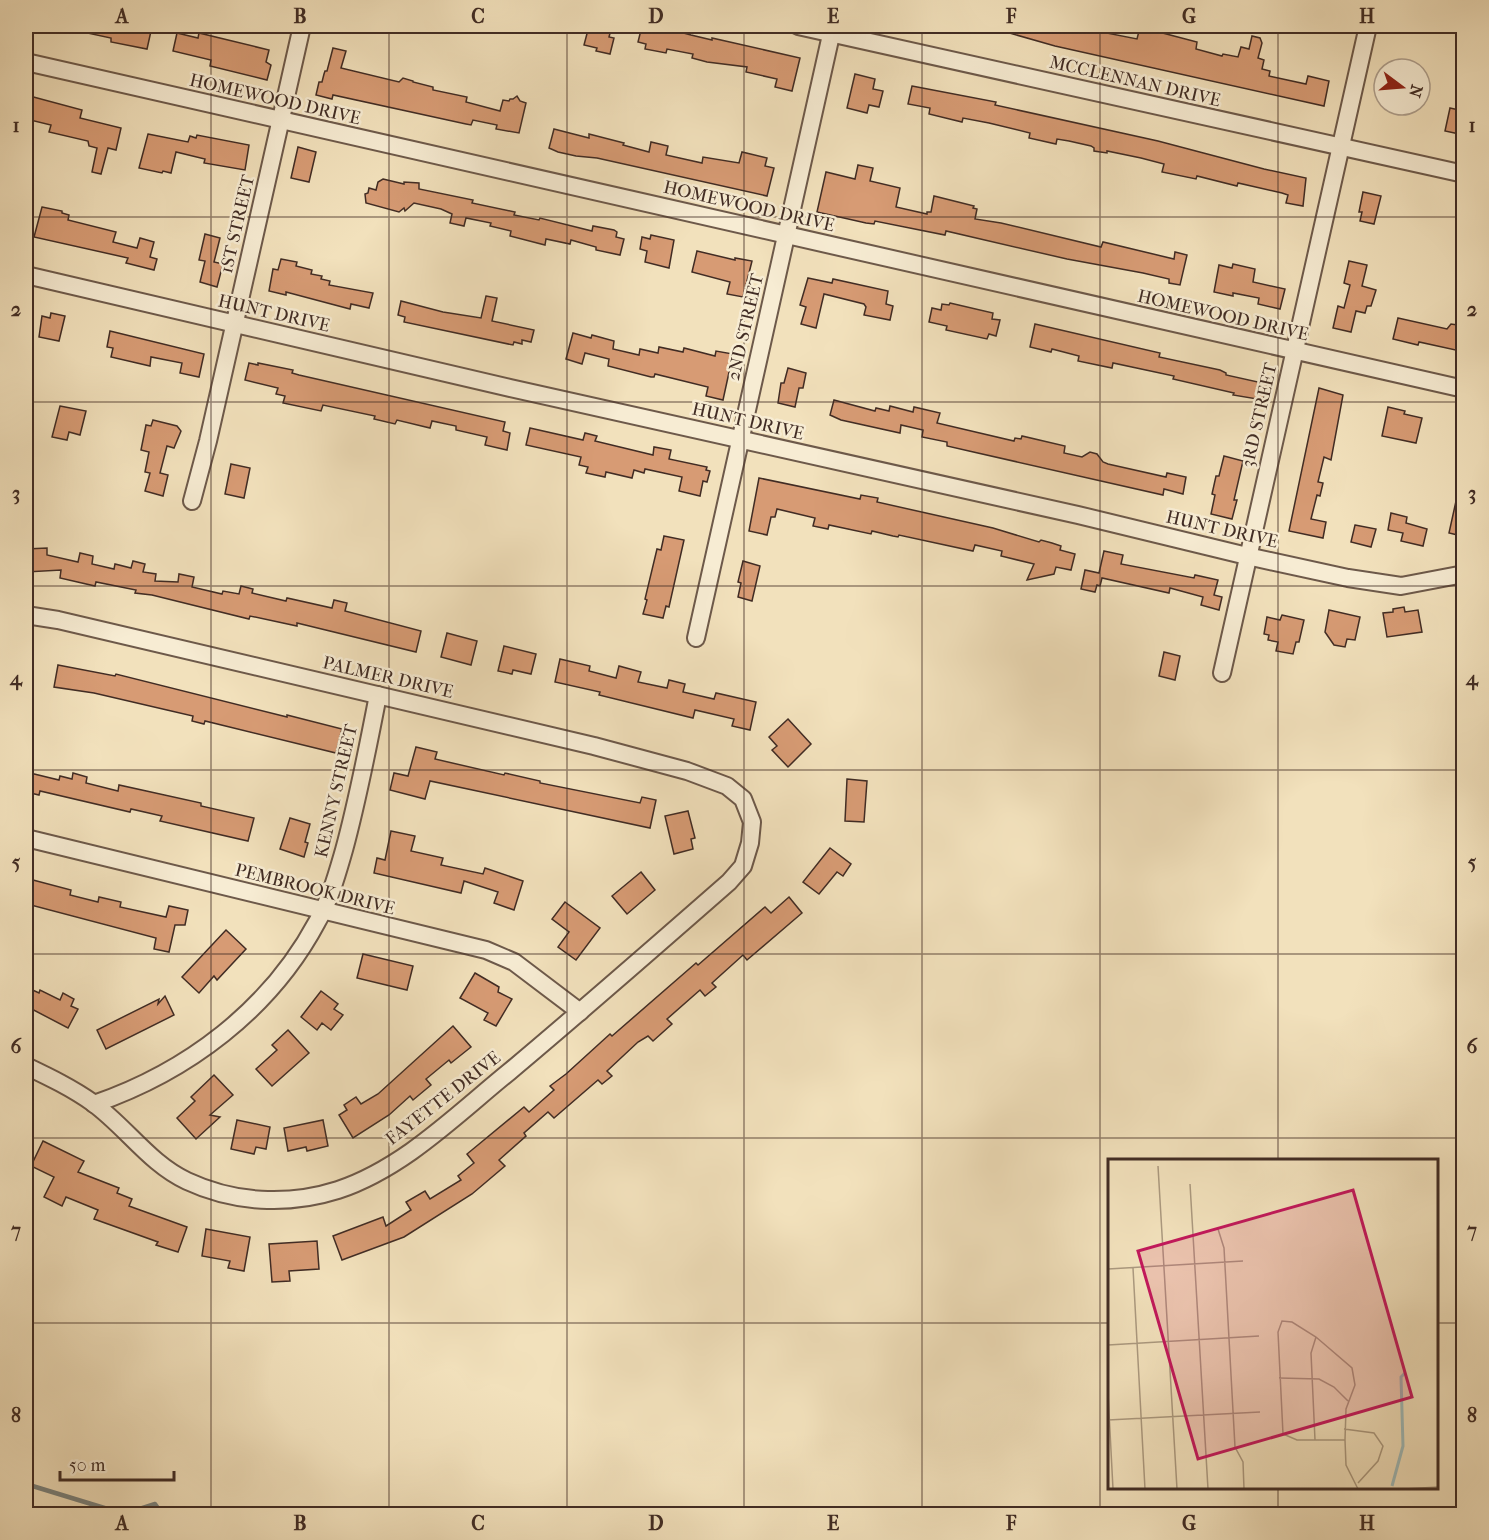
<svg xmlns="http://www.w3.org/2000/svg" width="1489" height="1540" viewBox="0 0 1489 1540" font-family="'IM FELL French Canon',serif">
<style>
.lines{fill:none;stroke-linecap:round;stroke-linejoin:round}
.stream{stroke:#79827e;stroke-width:4.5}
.building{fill:#d79b74;stroke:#412c24;stroke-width:1.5}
.minor-casing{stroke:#6d594a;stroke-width:20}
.minor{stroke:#f7ecd3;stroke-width:16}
.grid{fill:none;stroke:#412c24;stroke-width:1.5;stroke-opacity:0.55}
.labels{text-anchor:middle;stroke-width:5;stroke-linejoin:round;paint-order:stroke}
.street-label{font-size:18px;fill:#412c24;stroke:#f7ecd3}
.inset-river{fill:none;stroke:#9fbbba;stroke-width:3}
.inset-road{fill:none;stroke:#ab997f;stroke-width:1.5}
.view{fill:#c2185b;fill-opacity:0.15;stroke:#c2185b;stroke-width:3}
.inset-edge{fill:none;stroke:#412c24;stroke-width:3}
.neatline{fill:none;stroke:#412c24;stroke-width:2}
.grid-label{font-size:20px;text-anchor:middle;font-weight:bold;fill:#412c24}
</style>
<rect width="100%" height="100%" fill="#f2e1bc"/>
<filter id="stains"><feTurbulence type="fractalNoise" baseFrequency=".00333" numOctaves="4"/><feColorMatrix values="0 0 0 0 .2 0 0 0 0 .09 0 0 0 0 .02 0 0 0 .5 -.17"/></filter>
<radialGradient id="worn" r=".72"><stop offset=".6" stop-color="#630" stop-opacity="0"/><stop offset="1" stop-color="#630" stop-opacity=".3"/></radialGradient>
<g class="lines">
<path class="stream" d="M26,1484L124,1514L155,1504L162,1514"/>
</g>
<g class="building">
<path d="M79,26H128L151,31L147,49L111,42V38L78,31Z"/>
<path d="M589,26H612L609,37L614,38L610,54L596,51L597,48L584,45Z"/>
<path d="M642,26H657L691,35L712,40V38L800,58L792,91L775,87L777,79L746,72L747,67L707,62L692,58L693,54L667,49L666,53L645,49L646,44L638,42Z"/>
<path d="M999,26H1082L1081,28L1137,39L1139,31L1150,33L1151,30L1197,42L1196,49L1222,56L1223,54L1238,57L1241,47L1249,49L1252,36L1260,38L1262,43L1258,58L1264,60L1262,69L1270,71L1269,76L1306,84L1308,76L1329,81L1324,106L1055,46L999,30Z"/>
<path d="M177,33L198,38L199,33L269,50L266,62L271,65L267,80L210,66L211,60L173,51Z"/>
<path d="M333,48L346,51L341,68L399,82L403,78L413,81V82L433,87V90L467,97L466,102L500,111L503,100L509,101L510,99H513L517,96L520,101L526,103L519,133L496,129L497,125L473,120L471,125L466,124L333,95L332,99L316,95L319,82H322L324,74L325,71H327Z"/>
<path d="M855,74L875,79L873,89L883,91L879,107L869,105L867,113L847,108Z"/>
<path d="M912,86L996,102L995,105L1158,141L1264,169L1306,178L1303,206L1286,203L1288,195L1282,193L1238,183L1237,186L1197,176L1196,179L1162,172L1164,164L1141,158L1107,151V153L1094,151V148L1091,146L1069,141L1057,139L1056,144L1029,138L1030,133L989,123L963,118L962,122L929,114L930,108L908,104Z"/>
<path d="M26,95L82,110L80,118L121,128L116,150L108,148L101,174L92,172L97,148L89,146L88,141L49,132L51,125L26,119Z"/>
<path d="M1450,108L1464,111V135L1445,131Z"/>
<path d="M554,129L589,138V134L624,143L623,145L649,152L651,142L668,146L666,155L702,163L703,157L739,163L742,152L767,158L765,166L774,168L767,196L597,158L576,156L558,152L549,148Z"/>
<path d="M148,134L188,142L190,136L196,138L197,135L249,145L245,170L204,163L205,159L176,152L171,173L163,171L162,173L139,168Z"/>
<path d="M298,147L316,152L309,182L291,178Z"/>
<path d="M858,165L873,168L870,181L900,188L896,207L927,214V212H931L934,196L974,206L973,208L977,209L975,219L1001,223L1101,247L1103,242L1174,259L1175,252L1187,255L1180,285L1169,283V279L1143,273L1067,259L946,231L945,235L875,221L874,224L866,223L817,212L826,172L855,179Z"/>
<path d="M383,179L404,184V182L419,183V189L473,200L472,203L515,212L514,215L539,220L540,218L592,231L593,226L614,230L617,232L616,237L624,239L620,255L596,250V247L571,240L570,244L546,239L545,245L510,236L511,231L490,226L491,223L466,218L464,226L450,223L452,214L441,209L414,203L405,211L404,208L399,212L366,203L365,194L368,193L369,188L376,190L378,182Z"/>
<path d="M1363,192L1381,196L1374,224L1360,221L1362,212H1359Z"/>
<path d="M42,207L62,211V213L69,215L68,220L116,232L113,242L137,248L140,238L154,242L150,257L157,259L154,270L126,263L128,258L34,237Z"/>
<path d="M205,234L220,238L214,262L223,264L217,287L200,282L205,261L199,260Z"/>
<path d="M651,235L674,240L669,268L645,262L647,251L640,249L642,237L650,239Z"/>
<path d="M697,251L735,260V258L752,261L743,297L727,294L730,282L692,272Z"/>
<path d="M281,259L297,262L296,266L312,270L311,274L322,276L321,279L330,281L329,285L373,293L369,308L351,304L350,309L286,292V295L269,291L273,269L278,270Z"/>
<path d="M1349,261L1367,265L1362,286L1376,290L1371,306H1367L1365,313L1356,311L1351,332L1333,328L1338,306L1344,308L1350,285L1344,283Z"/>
<path d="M1233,264L1255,269L1253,282L1285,289L1280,309L1258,304L1259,298L1233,293V296L1214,292L1219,265L1232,268Z"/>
<path d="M808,278L832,283L833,279L888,291L886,304L893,306L890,320L864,315L866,307L864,304L824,294L816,328L801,324L806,307L800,305Z"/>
<path d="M486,296L497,298L492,321L534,330L531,342L522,340V344L514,342L513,345L404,322L405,317L398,315L401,301L443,312L481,318Z"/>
<path d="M950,303L993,313L992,319L1000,320L996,336L989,334L987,339L946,330L947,326L929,322L932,308L941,310L942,304L949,305Z"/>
<path d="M51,313L65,316L59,341L39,337L42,316L50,318Z"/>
<path d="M1398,318L1447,329L1451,324L1464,326V350L1461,349L1460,351L1419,342L1418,345L1393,339Z"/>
<path d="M1035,324L1160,353L1159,357L1220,370L1226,373V375L1267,384L1263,400L1233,395L1234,393L1173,379L1174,376L1113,363L1112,368L1078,361L1079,356L1052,349L1051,352L1030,347Z"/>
<path d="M110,331L204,354L199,377L180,373L182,363L151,357L150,366L111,357L113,348L107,347Z"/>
<path d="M573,333L591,338L592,335L614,341L613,349L639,355L640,349L658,353L659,347L683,352L684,348L715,356L716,351L733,354L723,400L706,396L708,387L655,374L654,377H651L608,366L609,359L585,353L582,364L566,359Z"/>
<path d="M249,363L258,365V363L293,370L292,373L299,375L505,422L503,431L510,433L507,450L485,445L487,437L456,430V426L432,421L430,428L397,420L395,424L374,419L375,416L323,405L321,411L283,403L285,396L276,394L278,388L245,380Z"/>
<path d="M788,368L806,373L803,388H799L795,407L778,403L781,383H784Z"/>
<path d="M1319,388L1343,395L1331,460L1324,457L1318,482L1323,483L1320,496L1317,495L1311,519L1326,522L1323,538L1289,531Z"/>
<path d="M834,400L875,411L876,408L889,411L890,406L913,412L914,407L940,413L937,423L1014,441L1015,438L1021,439L1022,436L1065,446L1064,453L1082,457L1090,452L1097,454L1103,462L1108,464L1166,477L1167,473L1186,477L1183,494L1164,489L1163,495L969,451L947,446V442L922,437L923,430L901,425L900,433L841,420L830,415Z"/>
<path d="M60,406L86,411L80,435L69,432L67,440L52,437Z"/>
<path d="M1388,407L1405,411L1404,414L1422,418L1416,443L1382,436Z"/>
<path d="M153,420L177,426L181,431L174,448L167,446L160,473L168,475L163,496L145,491L150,473L145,472L149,452L141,450L146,425L151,426Z"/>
<path d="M530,428L583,440L585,433L597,436L595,441L653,455L654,447L671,450L669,459L707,467L706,470L710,471L707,482L703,481L700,496L679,491L682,477L645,469L644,473L634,470L632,478L606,472L605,477L586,473L588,467L579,465L581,457L526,445Z"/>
<path d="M1224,456L1243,461L1234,500H1237L1232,519L1211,514L1215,495L1212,494L1216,476H1219Z"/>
<path d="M231,464L250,468L244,498L225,494Z"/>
<path d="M759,478L860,499L861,495L878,498L877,502L993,528L1039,542L1041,540L1052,543L1061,546L1060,550L1075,554L1071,570L1056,567L1054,574L1027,580L1034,564L1001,556L1002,551L975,545L973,551L899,535L898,537L893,536L872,531L871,534L829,525L828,529L813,526L815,518L777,509L775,517H771L767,535L749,531Z"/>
<path d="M1458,492H1464V529L1462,536L1449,533Z"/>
<path d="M1391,513L1407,517L1406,523L1427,529L1423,546L1401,541L1403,533L1388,530Z"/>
<path d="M1355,525L1376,529L1371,547L1351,542Z"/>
<path d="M664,536L684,540L669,607L666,606L663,618L643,614L647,600L645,599L657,549L661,550Z"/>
<path d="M47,548V555L78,562L80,553L93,556L92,564L114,569L115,564L131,568L133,561L145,564L143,572L156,574L155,581L178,582L179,574L194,577L192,587L222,594L223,591L239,594L241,586L253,589L252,593L286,601L287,598L332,608L334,600L347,603L345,611L421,631L416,652L297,623V626L250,616L249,619L152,595L135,593L136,590L96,582L95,586L60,578L61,570L26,572V549Z"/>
<path d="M1104,551L1123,555L1121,564L1194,578L1195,575L1218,580L1214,595L1222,597L1219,610L1201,605L1203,597L1170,588L1169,593L1102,578L1100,586L1097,585L1095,592L1081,589L1085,570L1099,573Z"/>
<path d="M743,561L760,566L752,601L738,597L741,583L738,582Z"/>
<path d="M1404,607L1405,612L1418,610L1422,632L1387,637L1383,613L1393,612V609Z"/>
<path d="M1329,610L1360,617L1355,640L1347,639L1345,647L1334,645L1325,632Z"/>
<path d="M1282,615L1304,620L1299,642H1296L1293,654L1276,651L1278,642L1268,640L1269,635L1264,634L1267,617L1280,620Z"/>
<path d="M447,633L477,641L471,665L441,657Z"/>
<path d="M504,646L536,654L531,674L513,670L512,674L498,671Z"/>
<path d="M1164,652L1180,656L1175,680L1159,676Z"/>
<path d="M560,659L590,666L589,671L616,678L619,666L641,672L638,682L667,688L669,680L685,684L683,692L714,699L716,693L756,702L750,730L732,726L734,719L695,710L693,718L599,695L600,692L555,682Z"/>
<path d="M58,665L115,676L116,674L287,717V715L342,729L336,753L205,721L204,724L192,721L193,716L167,710L94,693L54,687Z"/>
<path d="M788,719L811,744L788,767L772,750L777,746L769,737Z"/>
<path d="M416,747L437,752L435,759L504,775L505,773L540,781V783L640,803L642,797L656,800L650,828L430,781L425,799L390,790L394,773L408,776Z"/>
<path d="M26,772L59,780L60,776L72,779L73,773L87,777L86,783L118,791L119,785L201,803V806L254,818L248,841L160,821L162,816L131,809L130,812L40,791L39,795L26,792Z"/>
<path d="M847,779L867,781L864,822L845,821Z"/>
<path d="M688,811L695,838L691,839L693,849L674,854L665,816Z"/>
<path d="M290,818L310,824L305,842L308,843L304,857L280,849Z"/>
<path d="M391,831L415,836L411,851L443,858L441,865L483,874L485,868L523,881L514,910L494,903L498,892L464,881L461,893L374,873L377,858L385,860Z"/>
<path d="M830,848L851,864L843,876L837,872L819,894L803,882Z"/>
<path d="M641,872L655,890L627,914L612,896Z"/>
<path d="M33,880L71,890L70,895L98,902L99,897L121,902L120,907L166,917L169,906L188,910L185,925H175L169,952L154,949L156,938L27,904Z"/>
<path d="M789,897L802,913L747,960L743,955L712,983L716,987L705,996L700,990L667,1019L672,1024L653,1041L648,1036L638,1042L607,1071L612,1076L602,1084L598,1080L554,1118L548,1112L524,1133L526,1136L499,1160L505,1166L472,1194L404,1237L342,1260L333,1236L383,1217L386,1226L411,1210L406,1202L425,1191L430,1199L461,1180L458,1176L474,1163L467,1154L524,1107L529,1112L554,1090L550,1086L566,1074L610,1034L612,1036L696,963L698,965L765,907L771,913Z"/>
<path d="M565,902L600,928L576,960L558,947L569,932L552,919Z"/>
<path d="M226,930L246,949L217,980L214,976L199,993L182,977Z"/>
<path d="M363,954L413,966L407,990L357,978Z"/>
<path d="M475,973L499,987L498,992L512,999L496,1026L484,1020L488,1013L460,998Z"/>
<path d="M26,987L39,993L40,990L60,1000L63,993L74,999L71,1006L78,1009L68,1028L26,1006Z"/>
<path d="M321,991L338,1004L334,1009L343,1015L331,1030L322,1023L317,1030L301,1017Z"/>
<path d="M165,996L174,1015L106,1049L97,1030L159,999L158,1004Z"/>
<path d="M453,1026L471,1047L451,1063L449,1060L426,1079L431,1085L413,1100L410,1096L389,1115L353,1138L339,1115L347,1110L344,1105L356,1097L361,1104L378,1094Z"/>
<path d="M288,1030L309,1053L272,1086L256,1069L277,1050L272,1045Z"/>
<path d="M214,1075L233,1095L210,1115L220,1117L196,1139L177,1118L195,1101L191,1097Z"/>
<path d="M237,1120L270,1127L266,1149L256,1147L254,1154L231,1149Z"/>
<path d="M323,1120L328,1146L307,1151L306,1147L288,1151L284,1128Z"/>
<path d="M43,1141L84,1161L78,1172L119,1188L117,1193L132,1199L129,1206L187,1227L178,1252L156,1245L158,1242L94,1219L98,1210L66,1197L62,1206L44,1197L54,1177L31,1166Z"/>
<path d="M206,1229L250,1237L244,1271L228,1268L230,1261L202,1256Z"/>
<path d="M317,1241L319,1269L289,1271L290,1281L272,1282L269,1244Z"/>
</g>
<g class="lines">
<g class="minor-casing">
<g id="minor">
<path d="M798,26L1464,174"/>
<path d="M26,62L1464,389"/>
<path d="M26,275L510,388L1078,515L1247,556L1348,578L1401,586L1464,574"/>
<path d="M192,501L208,441L302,26"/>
<path d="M26,615L58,620L594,746L687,771L727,786L743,799L752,822L750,843L743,866L729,882C656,946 583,1010 509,1072C456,1115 404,1168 338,1190C288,1206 234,1203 187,1181C150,1164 126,1127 93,1103C72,1088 49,1077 26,1066"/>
<path d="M696,638L833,26"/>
<path d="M1222,673L1368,26"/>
<path d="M26,838L486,950L514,962L580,1012"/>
<path d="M94,1104C187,1072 270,1010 317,922C330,900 337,874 344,850C358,799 368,747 378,695"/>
</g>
</g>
<use href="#minor" class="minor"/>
</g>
<path class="grid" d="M211,26V1514M389,26V1514M567,26V1514M744,26V1514M922,26V1514M1100,26V1514M1278,26V1160M26,217H1464M26,402H1464M26,586H1464M26,770H1464M26,954H1464M26,1138H1464M26,1323H1110M1436,1323H1464M1278,1488V1514"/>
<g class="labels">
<g class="street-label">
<text transform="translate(1135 81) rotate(13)" y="6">MCCLENNAN DRIVE</text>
<text transform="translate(275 99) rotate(13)" y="6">HOMEWOOD DRIVE</text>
<text transform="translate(749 206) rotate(13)" y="6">HOMEWOOD DRIVE</text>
<text transform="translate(237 224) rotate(-77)" y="6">1ST STREET</text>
<text transform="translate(274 313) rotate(13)" y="6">HUNT DRIVE</text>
<text transform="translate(1223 315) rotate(13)" y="6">HOMEWOOD DRIVE</text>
<text transform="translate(745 327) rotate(-77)" y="6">2ND STREET</text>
<text transform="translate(1259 415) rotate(-77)" y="6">3RD STREET</text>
<text transform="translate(748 421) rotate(13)" y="6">HUNT DRIVE</text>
<text transform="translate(1222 529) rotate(13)" y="6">HUNT DRIVE</text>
<text transform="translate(388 677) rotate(13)" y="6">PALMER DRIVE</text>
<text transform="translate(336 791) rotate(-77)" y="6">KENNY STREET</text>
<text transform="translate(315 889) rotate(14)" y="6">PEMBROOK DRIVE</text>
<text transform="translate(443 1098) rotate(-38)" y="6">FAYETTE DRIVE</text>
</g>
</g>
<g transform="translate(1108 1159)">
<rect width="330" height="330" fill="#f2e1bc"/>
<path class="inset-river" d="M284,327L295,287L293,218L297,214"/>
<path class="inset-road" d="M50,7L69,330M82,25L100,330M110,70L116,89L127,288L135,303L136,330M25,109L37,330M0,110L135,102M0,186L151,177M171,219L211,220L226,228L240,242M0,234L5,330M0,261L152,253M236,270L266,274L275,287L270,302L250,324M207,281L203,194L208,178M237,281H189L175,275L170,173L174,162L184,163L208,178L244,209L247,226L238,250L237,281L238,306L250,330M296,330L330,328"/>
<path class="view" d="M245,31L304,238L90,300L30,92Z"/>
<rect width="330" height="330" class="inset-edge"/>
</g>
<rect width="1489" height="1540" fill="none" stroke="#f2e1bc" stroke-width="66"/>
<g transform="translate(1402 87) rotate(106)"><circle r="28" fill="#f7ecd3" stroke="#ae9f8d" stroke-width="1.5"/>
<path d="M0-4.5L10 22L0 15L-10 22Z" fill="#8f2418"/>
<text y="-9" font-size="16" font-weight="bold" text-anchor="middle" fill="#412c24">N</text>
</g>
<path d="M60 1471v9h114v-9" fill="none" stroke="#412c24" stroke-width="3"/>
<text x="69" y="1471" font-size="18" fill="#412c24" stroke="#f7ecd3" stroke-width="4.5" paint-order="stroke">50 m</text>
<rect x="33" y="33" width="1423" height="1474" class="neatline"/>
<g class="grid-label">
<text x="122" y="23">A</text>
<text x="300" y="23">B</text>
<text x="478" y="23">C</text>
<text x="656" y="23">D</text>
<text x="833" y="23">E</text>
<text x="1011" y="23">F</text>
<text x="1189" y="23">G</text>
<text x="1367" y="23">H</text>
<text x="16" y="132">1</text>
<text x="1472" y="132">1</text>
<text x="16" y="316">2</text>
<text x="1472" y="316">2</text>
<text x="16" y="500">3</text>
<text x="1472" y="500">3</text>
<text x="16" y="685">4</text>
<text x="1472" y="685">4</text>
<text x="16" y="869">5</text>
<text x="1472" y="869">5</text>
<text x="16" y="1053">6</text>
<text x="1472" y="1053">6</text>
<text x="16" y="1237">7</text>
<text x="1472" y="1237">7</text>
<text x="16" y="1422">8</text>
<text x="1472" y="1422">8</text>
<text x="122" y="1530">A</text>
<text x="300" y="1530">B</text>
<text x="478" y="1530">C</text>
<text x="656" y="1530">D</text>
<text x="833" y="1530">E</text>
<text x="1011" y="1530">F</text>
<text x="1189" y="1530">G</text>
<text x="1367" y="1530">H</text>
</g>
<rect width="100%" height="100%" filter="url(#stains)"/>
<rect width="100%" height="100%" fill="url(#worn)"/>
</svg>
